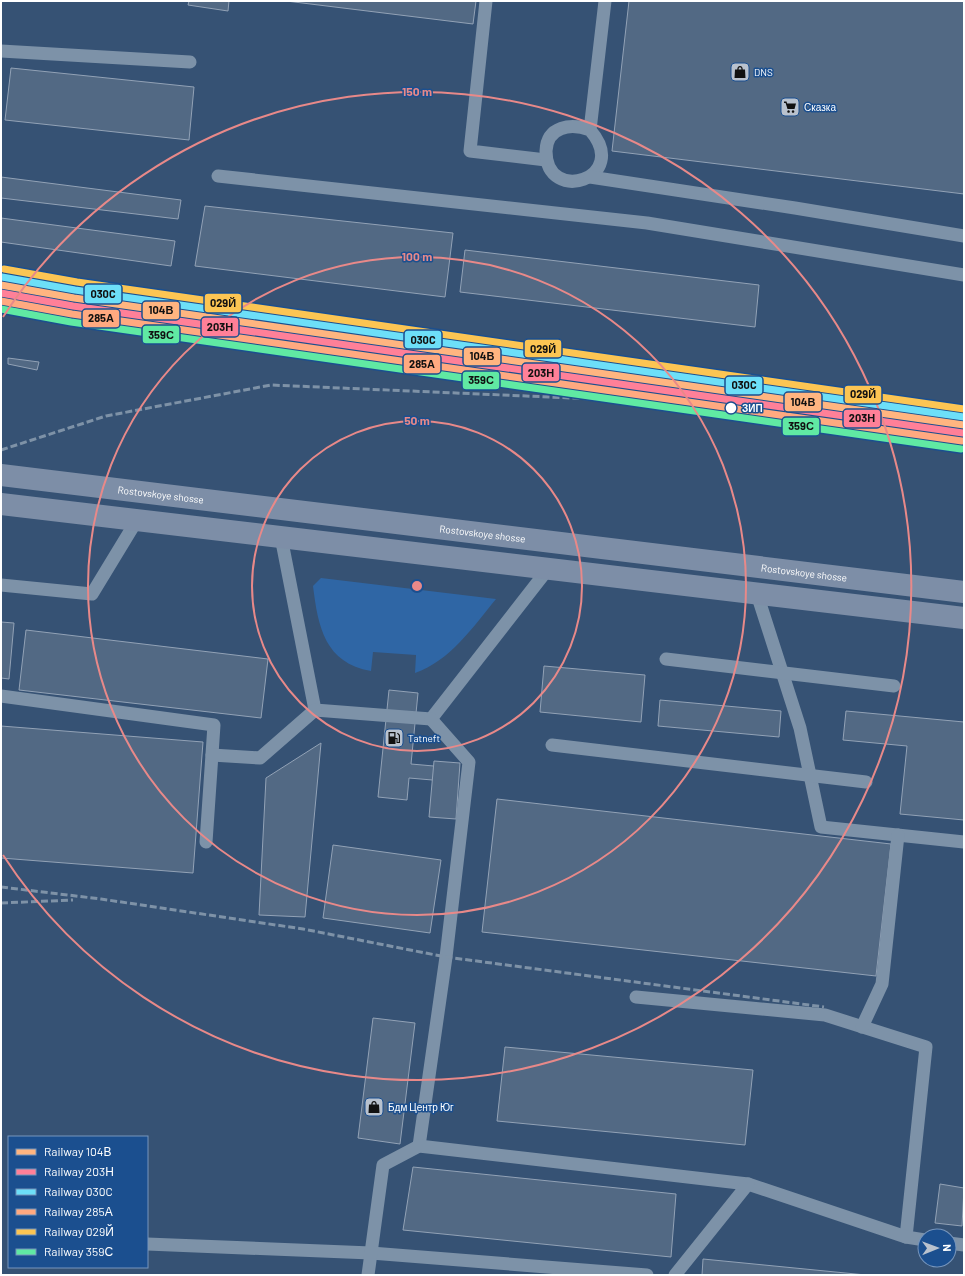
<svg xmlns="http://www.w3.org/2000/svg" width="965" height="1276" viewBox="0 0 965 1276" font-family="Barlow,sans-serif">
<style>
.green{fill:#2f66a5}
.building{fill:#526984;stroke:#92a2b6}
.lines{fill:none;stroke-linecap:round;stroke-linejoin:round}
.lane{stroke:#7d92a8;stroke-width:13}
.primary{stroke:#7d8ea7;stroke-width:22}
.rail{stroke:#7e92a7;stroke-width:3;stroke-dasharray:7 3;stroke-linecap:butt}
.rail-1-casing{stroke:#1b4f8f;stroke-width:10}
.rail-2-casing{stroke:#1b4f8f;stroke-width:10}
.rail-3-casing{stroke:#1b4f8f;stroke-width:10}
.rail-4-casing{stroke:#1b4f8f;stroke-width:10}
.rail-5-casing{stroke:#1b4f8f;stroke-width:10}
.rail-6-casing{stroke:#1b4f8f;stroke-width:10}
.rail-1{stroke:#ffb580;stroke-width:7}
.rail-2{stroke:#ff8098;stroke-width:7}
.rail-3{stroke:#6ddff8;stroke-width:7}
.rail-4{stroke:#ffa980;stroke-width:7}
.rail-5{stroke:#fcc553;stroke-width:7}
.rail-6{stroke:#60e9a3;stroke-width:7}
.ring{fill:none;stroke:#e88989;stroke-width:2}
.stop-dot{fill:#fff;stroke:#1b4f8f;stroke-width:1.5}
.labels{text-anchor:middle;stroke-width:3;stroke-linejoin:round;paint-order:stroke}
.poi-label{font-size:10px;fill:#fff;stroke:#1b4f8f;text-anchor:start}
.stop-label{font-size:10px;font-weight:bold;fill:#fff;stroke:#1b4f8f;text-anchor:start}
.street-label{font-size:10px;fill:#fff;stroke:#1b4f8f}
.centre{fill:#e88989;stroke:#1b4f8f;stroke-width:2}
.ring-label{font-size:12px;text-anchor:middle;font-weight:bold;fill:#e88989;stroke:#1b4f8f;stroke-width:3;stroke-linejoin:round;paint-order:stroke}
.line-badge{stroke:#1b4f8f;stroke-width:1.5}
.pale-badge-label{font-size:11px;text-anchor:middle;font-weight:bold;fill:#111}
</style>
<rect width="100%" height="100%" fill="#365274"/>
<path class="green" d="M321,578L496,599C473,627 450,661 415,673L416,655L373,652L371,671C325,663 318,627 313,586Z"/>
<g class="building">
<path d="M189,1H229L228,11L188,5Z"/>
<path d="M286,1H476L473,24Z"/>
<path d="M629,1H964V194L612,151Z"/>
<path d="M11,68L194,87L189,140L5,120Z"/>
<path d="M1,177L181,200L178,219L1,198Z"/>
<path d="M205,206L453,233L445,297L195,266Z"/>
<path d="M1,218L175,241L171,266L1,242Z"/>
<path d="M465,250L759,285L755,327L460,292Z"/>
<path d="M8,358L39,362L37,370L8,364Z"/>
<path d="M1,622L14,623L9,679L1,678Z"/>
<path d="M26,630L268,659L261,718L19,690Z"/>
<path d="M544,666L645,675L641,722L540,712Z"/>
<path d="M389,690L418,693L411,764L445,767L444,781L409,778L407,800L378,797Z"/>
<path d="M660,700L781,711L779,737L658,726Z"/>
<path d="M846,711L964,722V820L900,814L907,746L843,740Z"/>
<path d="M1,726L203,742L193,873L1,858Z"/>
<path d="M321,743L305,917L259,915L266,778Z"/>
<path d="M434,761L460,763L456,819L429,817Z"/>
<path d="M497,799L891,844L876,976L482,932Z"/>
<path d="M333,845L441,860L430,933L323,918Z"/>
<path d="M373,1018L415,1023L400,1144L358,1138Z"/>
<path d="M505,1047L753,1070L745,1145L497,1121Z"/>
<path d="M413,1167L676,1194L671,1257L403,1230Z"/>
<path d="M940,1184L964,1188L962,1226L935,1223Z"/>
<path d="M703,1259L866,1275H702Z"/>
</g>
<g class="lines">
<g class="lane">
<path d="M486,1L470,151L546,160"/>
<path d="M1,51L190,62"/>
<path d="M590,130C571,123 547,126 546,151C546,206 632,178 590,130L605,1"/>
<path d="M218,176L647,223L964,275"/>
<path d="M590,177L795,208L964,236"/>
<path d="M281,537L315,710L431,719L548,569"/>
<path d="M1,585L92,594L137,520"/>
<path d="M757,594L800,728L821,827L964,842"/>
<path d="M666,659L894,686"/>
<path d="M1,696L214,725L206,842"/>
<path d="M552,745L866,782"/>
<path d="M212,755L260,758L315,710"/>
<path d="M636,997L825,1015L926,1047L906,1237"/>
<path d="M862,1027L882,984L898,835"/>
<path d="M419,1146L446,957L469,762L431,719"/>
<path d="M949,1243L964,1245"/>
<path d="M147,1244L371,1253L647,1275"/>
<path d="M368,1275L383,1165L419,1146L748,1184L906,1237L925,1240"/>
<path d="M675,1275L748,1184"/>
</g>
<g class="primary">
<path id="s1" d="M1,475L964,592"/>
<path d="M1,504L964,618"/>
</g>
<g class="rail">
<path d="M1,450L106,416L271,385L595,399L964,449"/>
<path d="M1,887L101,899L303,929L446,957L824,1007"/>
<path d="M1,903L73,900"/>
</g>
<g class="rail-1-casing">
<path id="rail-1" d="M1,285L74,298L964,425"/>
</g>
<g class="rail-2-casing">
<path id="rail-2" d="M1,293L73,306L963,433"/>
</g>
<g class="rail-3-casing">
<path id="rail-3" d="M2,277L75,290L964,417"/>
</g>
<g class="rail-4-casing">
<path id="rail-4" d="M1,301L72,314L962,441"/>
</g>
<g class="rail-5-casing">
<path id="rail-5" d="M4,269L77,282L964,409"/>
</g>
<g class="rail-6-casing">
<path id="rail-6" d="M1,309L71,322L961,449"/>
</g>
<use href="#rail-1" class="rail-1"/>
<use href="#rail-2" class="rail-2"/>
<use href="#rail-3" class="rail-3"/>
<use href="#rail-4" class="rail-4"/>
<use href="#rail-5" class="rail-5"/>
<use href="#rail-6" class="rail-6"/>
</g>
<g class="ring">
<circle cx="417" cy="586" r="165"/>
<circle cx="417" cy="586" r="329"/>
<path d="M3 317A494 494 0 1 1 3 855"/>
</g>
<defs>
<g id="shop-square" transform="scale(1)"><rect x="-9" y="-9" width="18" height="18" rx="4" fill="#b9c2ce" stroke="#1b4f8f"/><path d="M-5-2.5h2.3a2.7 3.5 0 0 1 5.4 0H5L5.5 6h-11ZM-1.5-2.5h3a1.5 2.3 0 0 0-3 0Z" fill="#111"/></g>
<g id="supermarket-square" transform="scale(1)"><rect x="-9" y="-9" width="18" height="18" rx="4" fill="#b9c2ce" stroke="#1b4f8f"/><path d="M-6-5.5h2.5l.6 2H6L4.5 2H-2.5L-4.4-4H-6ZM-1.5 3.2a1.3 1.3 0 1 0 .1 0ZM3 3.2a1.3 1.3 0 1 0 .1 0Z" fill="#111"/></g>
<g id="fuel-square" transform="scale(1)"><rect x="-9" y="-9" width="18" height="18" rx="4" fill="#b9c2ce" stroke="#1b4f8f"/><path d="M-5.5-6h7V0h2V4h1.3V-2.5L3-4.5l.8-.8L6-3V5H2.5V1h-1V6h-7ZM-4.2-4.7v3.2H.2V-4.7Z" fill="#111"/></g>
</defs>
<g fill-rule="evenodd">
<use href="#shop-square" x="740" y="72"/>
<use href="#supermarket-square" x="790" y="107"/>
<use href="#fuel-square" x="394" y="738"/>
<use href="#shop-square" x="374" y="1107"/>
</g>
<circle class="stop-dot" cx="731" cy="408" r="6"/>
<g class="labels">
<g class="poi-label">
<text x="754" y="76">DNS</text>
<text x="804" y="111">Сказка</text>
<text x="408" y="742">Tatneft</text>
<text x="388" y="1111">Бдм Центр Юг</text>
</g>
<g class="stop-label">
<text x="742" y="412">ЗИП</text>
</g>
<g class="street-label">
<text dy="4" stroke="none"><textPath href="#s1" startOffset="161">Rostovskoye shosse</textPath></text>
<text dy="4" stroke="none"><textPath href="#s1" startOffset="485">Rostovskoye shosse</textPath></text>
<text dy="4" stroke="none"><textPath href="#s1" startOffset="809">Rostovskoye shosse</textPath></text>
</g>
</g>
<circle cx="417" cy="586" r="6" class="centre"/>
<g class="ring-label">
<text x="417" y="96">150 m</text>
<text x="417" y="261">100 m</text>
<text x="417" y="425">50 m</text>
</g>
<g class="line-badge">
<rect x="84" y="284" width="38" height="20" rx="4" fill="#6ddff8"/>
<rect x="204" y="293" width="38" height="20" rx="4" fill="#fcc553"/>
<rect x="142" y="301" width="38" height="19" rx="4" fill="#ffb580"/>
<rect x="82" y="309" width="38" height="19" rx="4" fill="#ffa980"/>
<rect x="201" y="317" width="38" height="20" rx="4" fill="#ff8098"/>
<rect x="142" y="325" width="38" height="19" rx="4" fill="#60e9a3"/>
<rect x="404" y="330" width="38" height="19" rx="4" fill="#6ddff8"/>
<rect x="524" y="339" width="38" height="19" rx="4" fill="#fcc553"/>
<rect x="463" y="347" width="38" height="19" rx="4" fill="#ffb580"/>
<rect x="403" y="354" width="38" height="20" rx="4" fill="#ffa980"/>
<rect x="522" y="363" width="38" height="19" rx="4" fill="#ff8098"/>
<rect x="462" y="371" width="38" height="19" rx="4" fill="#60e9a3"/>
<rect x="725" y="376" width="38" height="19" rx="4" fill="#6ddff8"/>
<rect x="844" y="385" width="38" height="19" rx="4" fill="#fcc553"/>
<rect x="784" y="392" width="38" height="20" rx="4" fill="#ffb580"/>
<rect x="843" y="409" width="38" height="19" rx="4" fill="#ff8098"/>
<rect x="782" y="417" width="38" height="19" rx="4" fill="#60e9a3"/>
</g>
<g class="pale-badge-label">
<text x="103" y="298">030C</text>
<text x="223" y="307">029Й</text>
<text x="161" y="314">104В</text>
<text x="101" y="322">285А</text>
<text x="220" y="331">203Н</text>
<text x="161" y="339">359С</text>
<text x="423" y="344">030C</text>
<text x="543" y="353">029Й</text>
<text x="482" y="360">104В</text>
<text x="422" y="368">285А</text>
<text x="541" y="377">203Н</text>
<text x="481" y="384">359С</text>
<text x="744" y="389">030C</text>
<text x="863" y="398">029Й</text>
<text x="803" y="406">104В</text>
<text x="862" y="422">203Н</text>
<text x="801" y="430">359С</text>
</g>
<rect width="965" height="1276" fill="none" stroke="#ffffff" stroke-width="4"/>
<rect x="8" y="1136" width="140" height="132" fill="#1b4f8f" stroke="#7695bc"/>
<rect x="16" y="1149" width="20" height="6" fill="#ffb580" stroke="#7695bc"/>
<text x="44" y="1156" font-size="12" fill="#ffffff">Railway 104В</text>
<rect x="16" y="1169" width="20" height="6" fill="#ff8098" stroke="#7695bc"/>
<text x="44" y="1176" font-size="12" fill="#ffffff">Railway 203Н</text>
<rect x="16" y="1189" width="20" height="6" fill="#6ddff8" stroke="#7695bc"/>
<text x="44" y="1196" font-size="12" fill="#ffffff">Railway 030C</text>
<rect x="16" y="1209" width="20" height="6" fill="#ffa980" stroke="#7695bc"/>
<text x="44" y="1216" font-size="12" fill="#ffffff">Railway 285А</text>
<rect x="16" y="1229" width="20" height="6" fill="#fcc553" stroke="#7695bc"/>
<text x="44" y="1236" font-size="12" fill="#ffffff">Railway 029Й</text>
<rect x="16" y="1249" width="20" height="6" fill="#60e9a3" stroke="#7695bc"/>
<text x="44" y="1256" font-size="12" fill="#ffffff">Railway 359С</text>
<g transform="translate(937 1248) rotate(89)"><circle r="19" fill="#1b4f8f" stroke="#7695bc"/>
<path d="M0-3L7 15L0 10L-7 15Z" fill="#b9c2ce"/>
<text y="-6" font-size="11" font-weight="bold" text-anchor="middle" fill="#ffffff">N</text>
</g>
</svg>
